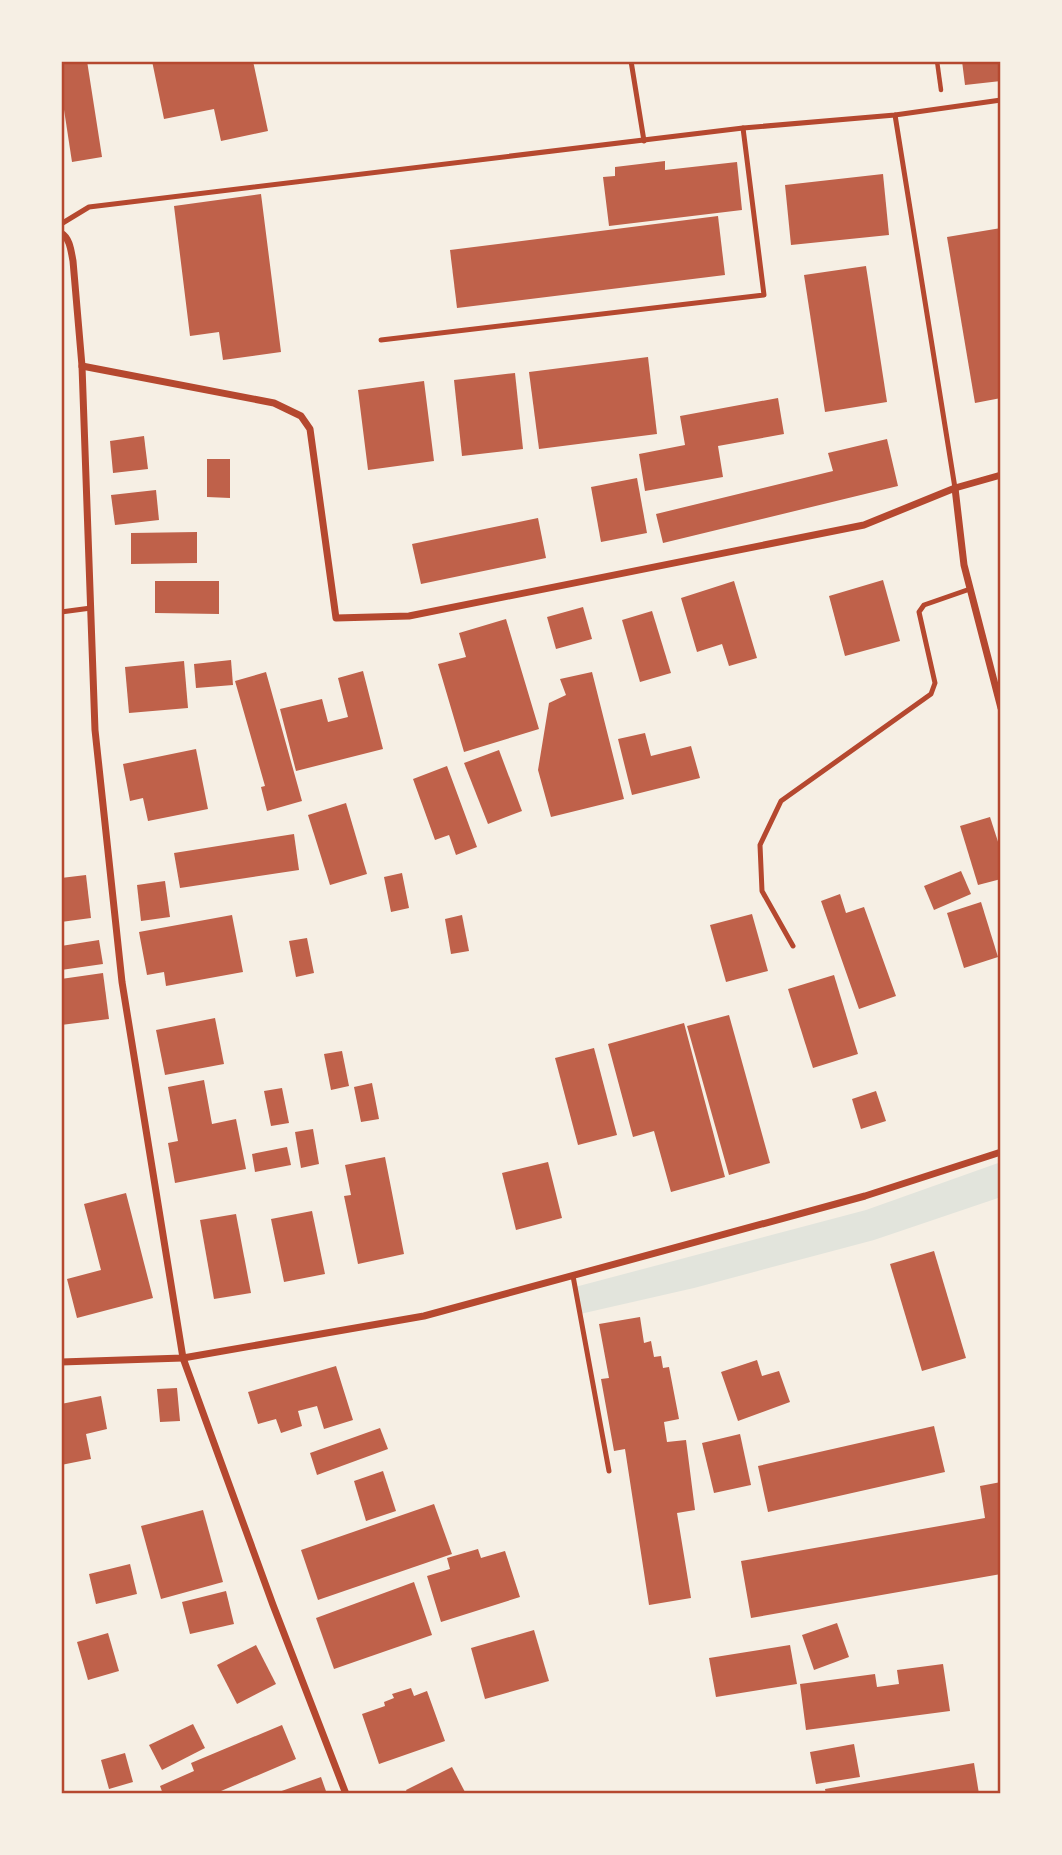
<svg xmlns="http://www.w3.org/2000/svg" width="1062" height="1855" viewBox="0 0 1062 1855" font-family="Commissioner,sans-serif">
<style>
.green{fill:#e2e4dc}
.building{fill:#bf614a}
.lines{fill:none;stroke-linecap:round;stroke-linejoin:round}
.path{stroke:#b5482f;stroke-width:4.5}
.service{stroke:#b5482f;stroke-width:5}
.minor{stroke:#b5482f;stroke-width:7}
.neatline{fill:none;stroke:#b5482f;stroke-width:2.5}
</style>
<rect width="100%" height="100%" fill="#f6efe4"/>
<path class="green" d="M1001,1162V1197L874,1240L694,1288L580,1314L575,1287L866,1210Z"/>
<g class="building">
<path d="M87,61L102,157L72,162L61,90V62Z"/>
<path d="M152,61H253L268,131L221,141L214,109L164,119Z"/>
<path d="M962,61H1001V81L965,85Z"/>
<path d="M665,161V170L737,162L742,210L609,226L603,177L615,176V167Z"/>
<path d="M883,174L889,235L791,245L785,185Z"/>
<path d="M261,194L281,352L223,360L219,332L190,336L174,206Z"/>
<path d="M718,216L725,275L457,308L450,250Z"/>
<path d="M1001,228V398L975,403L947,237Z"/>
<path d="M866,266L887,402L825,412L804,275Z"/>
<path d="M648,357L657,434L539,449L529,372Z"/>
<path d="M515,373L523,449L462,456L454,380Z"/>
<path d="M424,381L434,461L368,470L358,390Z"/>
<path d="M778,398L784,434L718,446L723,477L645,491L639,454L685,445L680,416Z"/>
<path d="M144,436L148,469L113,473L110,441Z"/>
<path d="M887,439L898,486L663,543L656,514L833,471L828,453Z"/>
<path d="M207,459H230V498L207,497Z"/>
<path d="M637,478L647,533L601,542L591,487Z"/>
<path d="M156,490L159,520L115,525L111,495Z"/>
<path d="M538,518L546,558L421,584L412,544Z"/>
<path d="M197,532V563L131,564V533Z"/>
<path d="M883,580L900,641L845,656L829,596Z"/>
<path d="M155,581H219V614L155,613Z"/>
<path d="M734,581L757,658L729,666L722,644L697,652L681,598Z"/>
<path d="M583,607L592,639L556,649L547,617Z"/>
<path d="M652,611L671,673L640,682L622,620Z"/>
<path d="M506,619L539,729L464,752L438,664L466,657L459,633Z"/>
<path d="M231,660L233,685L196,688L194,664Z"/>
<path d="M184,661L188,708L129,713L125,667Z"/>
<path d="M363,671L383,749L296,771L280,709L322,699L328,722L348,717L338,678Z"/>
<path d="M266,672L302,801L267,811L261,787L265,786L235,681Z"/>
<path d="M592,672L624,799L551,817L538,770L549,703L566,695L560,679Z"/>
<path d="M645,733L651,756L691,746L700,778L632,795L618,739Z"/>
<path d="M196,749L208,809L148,821L143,798L130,801L123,764Z"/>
<path d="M499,750L522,811L488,824L464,763Z"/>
<path d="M447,766L477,847L456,855L449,835L435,840L413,779Z"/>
<path d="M346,803L367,874L330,885L308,815Z"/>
<path d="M990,817L1001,851V879L978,885L960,826Z"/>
<path d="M294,834L299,870L180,888L174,853Z"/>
<path d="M961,871L971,894L934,910L924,886Z"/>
<path d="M402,873L409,908L391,912L384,877Z"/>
<path d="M86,875L91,918L61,922V878Z"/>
<path d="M165,881L170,917L141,921L137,885Z"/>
<path d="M840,894L846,913L864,907L896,996L859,1009L821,901Z"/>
<path d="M981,902L998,957L964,968L947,913Z"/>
<path d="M752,914L768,971L726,982L710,925Z"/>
<path d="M232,915L243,972L166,986L164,972L147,975L139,932Z"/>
<path d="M462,915L469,951L451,954L445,919Z"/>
<path d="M307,938L314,973L296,977L289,941Z"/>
<path d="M99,940L103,964L61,970V946Z"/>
<path d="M103,973L109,1019L61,1025V979Z"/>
<path d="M834,975L858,1054L813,1068L788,989Z"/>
<path d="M729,1015L770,1163L729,1175L687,1026Z"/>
<path d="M215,1018L224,1064L165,1075L156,1030Z"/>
<path d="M684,1023L725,1177L671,1192L654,1131L633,1137L608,1044Z"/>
<path d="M594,1048L617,1135L578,1145L555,1058Z"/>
<path d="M342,1051L349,1086L331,1090L324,1054Z"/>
<path d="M204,1080L212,1124L236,1119L246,1169L175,1183L168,1143L178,1141L168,1087Z"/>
<path d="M372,1083L379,1119L361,1122L354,1087Z"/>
<path d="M282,1088L289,1123L271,1126L264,1091Z"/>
<path d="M876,1091L886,1121L861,1129L852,1099Z"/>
<path d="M313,1129L319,1164L301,1168L295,1132Z"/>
<path d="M287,1147L291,1165L255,1172L252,1154Z"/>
<path d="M385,1157L404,1254L358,1264L344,1196L351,1195L345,1165Z"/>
<path d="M548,1162L562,1218L516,1230L502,1173Z"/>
<path d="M126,1193L153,1298L77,1318L67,1279L101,1270L84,1204Z"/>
<path d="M312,1211L325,1274L284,1282L271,1219Z"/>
<path d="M236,1214L251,1293L214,1299L200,1220Z"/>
<path d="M934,1251L966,1358L922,1371L890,1264Z"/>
<path d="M640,1317L644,1343L651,1341L654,1357L661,1356L663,1368L669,1367L679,1419L664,1422L667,1442L686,1440L695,1510L677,1513L691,1598L649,1605L625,1449L614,1451L601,1379L609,1378L599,1324Z"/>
<path d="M757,1360L762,1376L779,1371L790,1402L738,1421L721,1372Z"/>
<path d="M336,1366L353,1420L324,1429L317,1406L298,1411L302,1426L281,1433L276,1419L258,1424L248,1392Z"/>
<path d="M177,1388L180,1421L160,1422L157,1389Z"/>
<path d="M101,1396L107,1429L86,1434L91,1459L61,1465V1404Z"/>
<path d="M934,1426L945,1472L768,1512L758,1466Z"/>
<path d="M380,1428L388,1449L317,1475L310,1453Z"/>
<path d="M740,1434L751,1485L714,1493L702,1443Z"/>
<path d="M383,1471L396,1511L366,1521L354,1481Z"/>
<path d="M1001,1482V1574L751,1618L741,1561L985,1518L980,1486Z"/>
<path d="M434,1504L452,1554L318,1600L301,1550Z"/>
<path d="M203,1510L223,1582L161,1599L141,1526Z"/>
<path d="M478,1549L481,1558L505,1551L520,1597L441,1622L427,1576L450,1569L447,1558Z"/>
<path d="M130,1564L137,1594L96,1604L89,1574Z"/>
<path d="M414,1582L432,1635L334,1669L316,1618Z"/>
<path d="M226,1591L234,1624L190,1634L182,1602Z"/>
<path d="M837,1623L849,1657L814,1670L802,1635Z"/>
<path d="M534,1630L549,1681L485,1699L471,1648Z"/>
<path d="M108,1633L119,1671L88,1680L77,1642Z"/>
<path d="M256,1645L276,1684L237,1704L217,1665Z"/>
<path d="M790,1645L797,1684L716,1697L709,1658Z"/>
<path d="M943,1664L950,1711L806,1730L800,1684L875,1674L877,1687L899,1684L897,1670Z"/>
<path d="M411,1688L414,1696L427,1691L445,1741L379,1764L362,1714L385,1706L384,1702L394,1698L392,1694Z"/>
<path d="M193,1724L205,1748L162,1770L149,1745Z"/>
<path d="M282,1725L296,1759L214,1794H163L160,1786L194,1771L191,1763Z"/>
<path d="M854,1744L860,1777L816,1784L810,1752Z"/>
<path d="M125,1753L133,1782L109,1789L101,1760Z"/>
<path d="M974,1763L979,1794H826L825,1789Z"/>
<path d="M452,1767L466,1794H408L406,1790Z"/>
<path d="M321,1777L327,1794H277L276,1793Z"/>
</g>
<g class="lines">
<path class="path" d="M937,61L941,90"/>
<g class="service">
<path d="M631,61L644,141"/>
<path d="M895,115L955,488"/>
<path d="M61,224L89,207L743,128L895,115L1001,100"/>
<path d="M381,340L764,295L743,128"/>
<path d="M61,612L91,608"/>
<path d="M793,946L762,891L760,845L781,801L931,694L935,683L919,612L924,605L970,589"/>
<path d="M573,1276L609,1471"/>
</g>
<g class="minor">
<path d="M61,233C70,238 71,251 73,261L82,366L95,730L122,982L183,1358L273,1605L346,1794"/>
<path d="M82,366L274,403L301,416L310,429L336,618L409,616L864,525L955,488L1001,475"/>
<path d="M955,488L964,565L1001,708"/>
<path d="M61,1362L183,1358L424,1316L865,1196L1001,1152"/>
</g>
</g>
<rect width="1062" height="1855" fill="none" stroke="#f6efe4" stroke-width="126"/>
<rect x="63" y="63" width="936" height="1729" class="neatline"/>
</svg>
